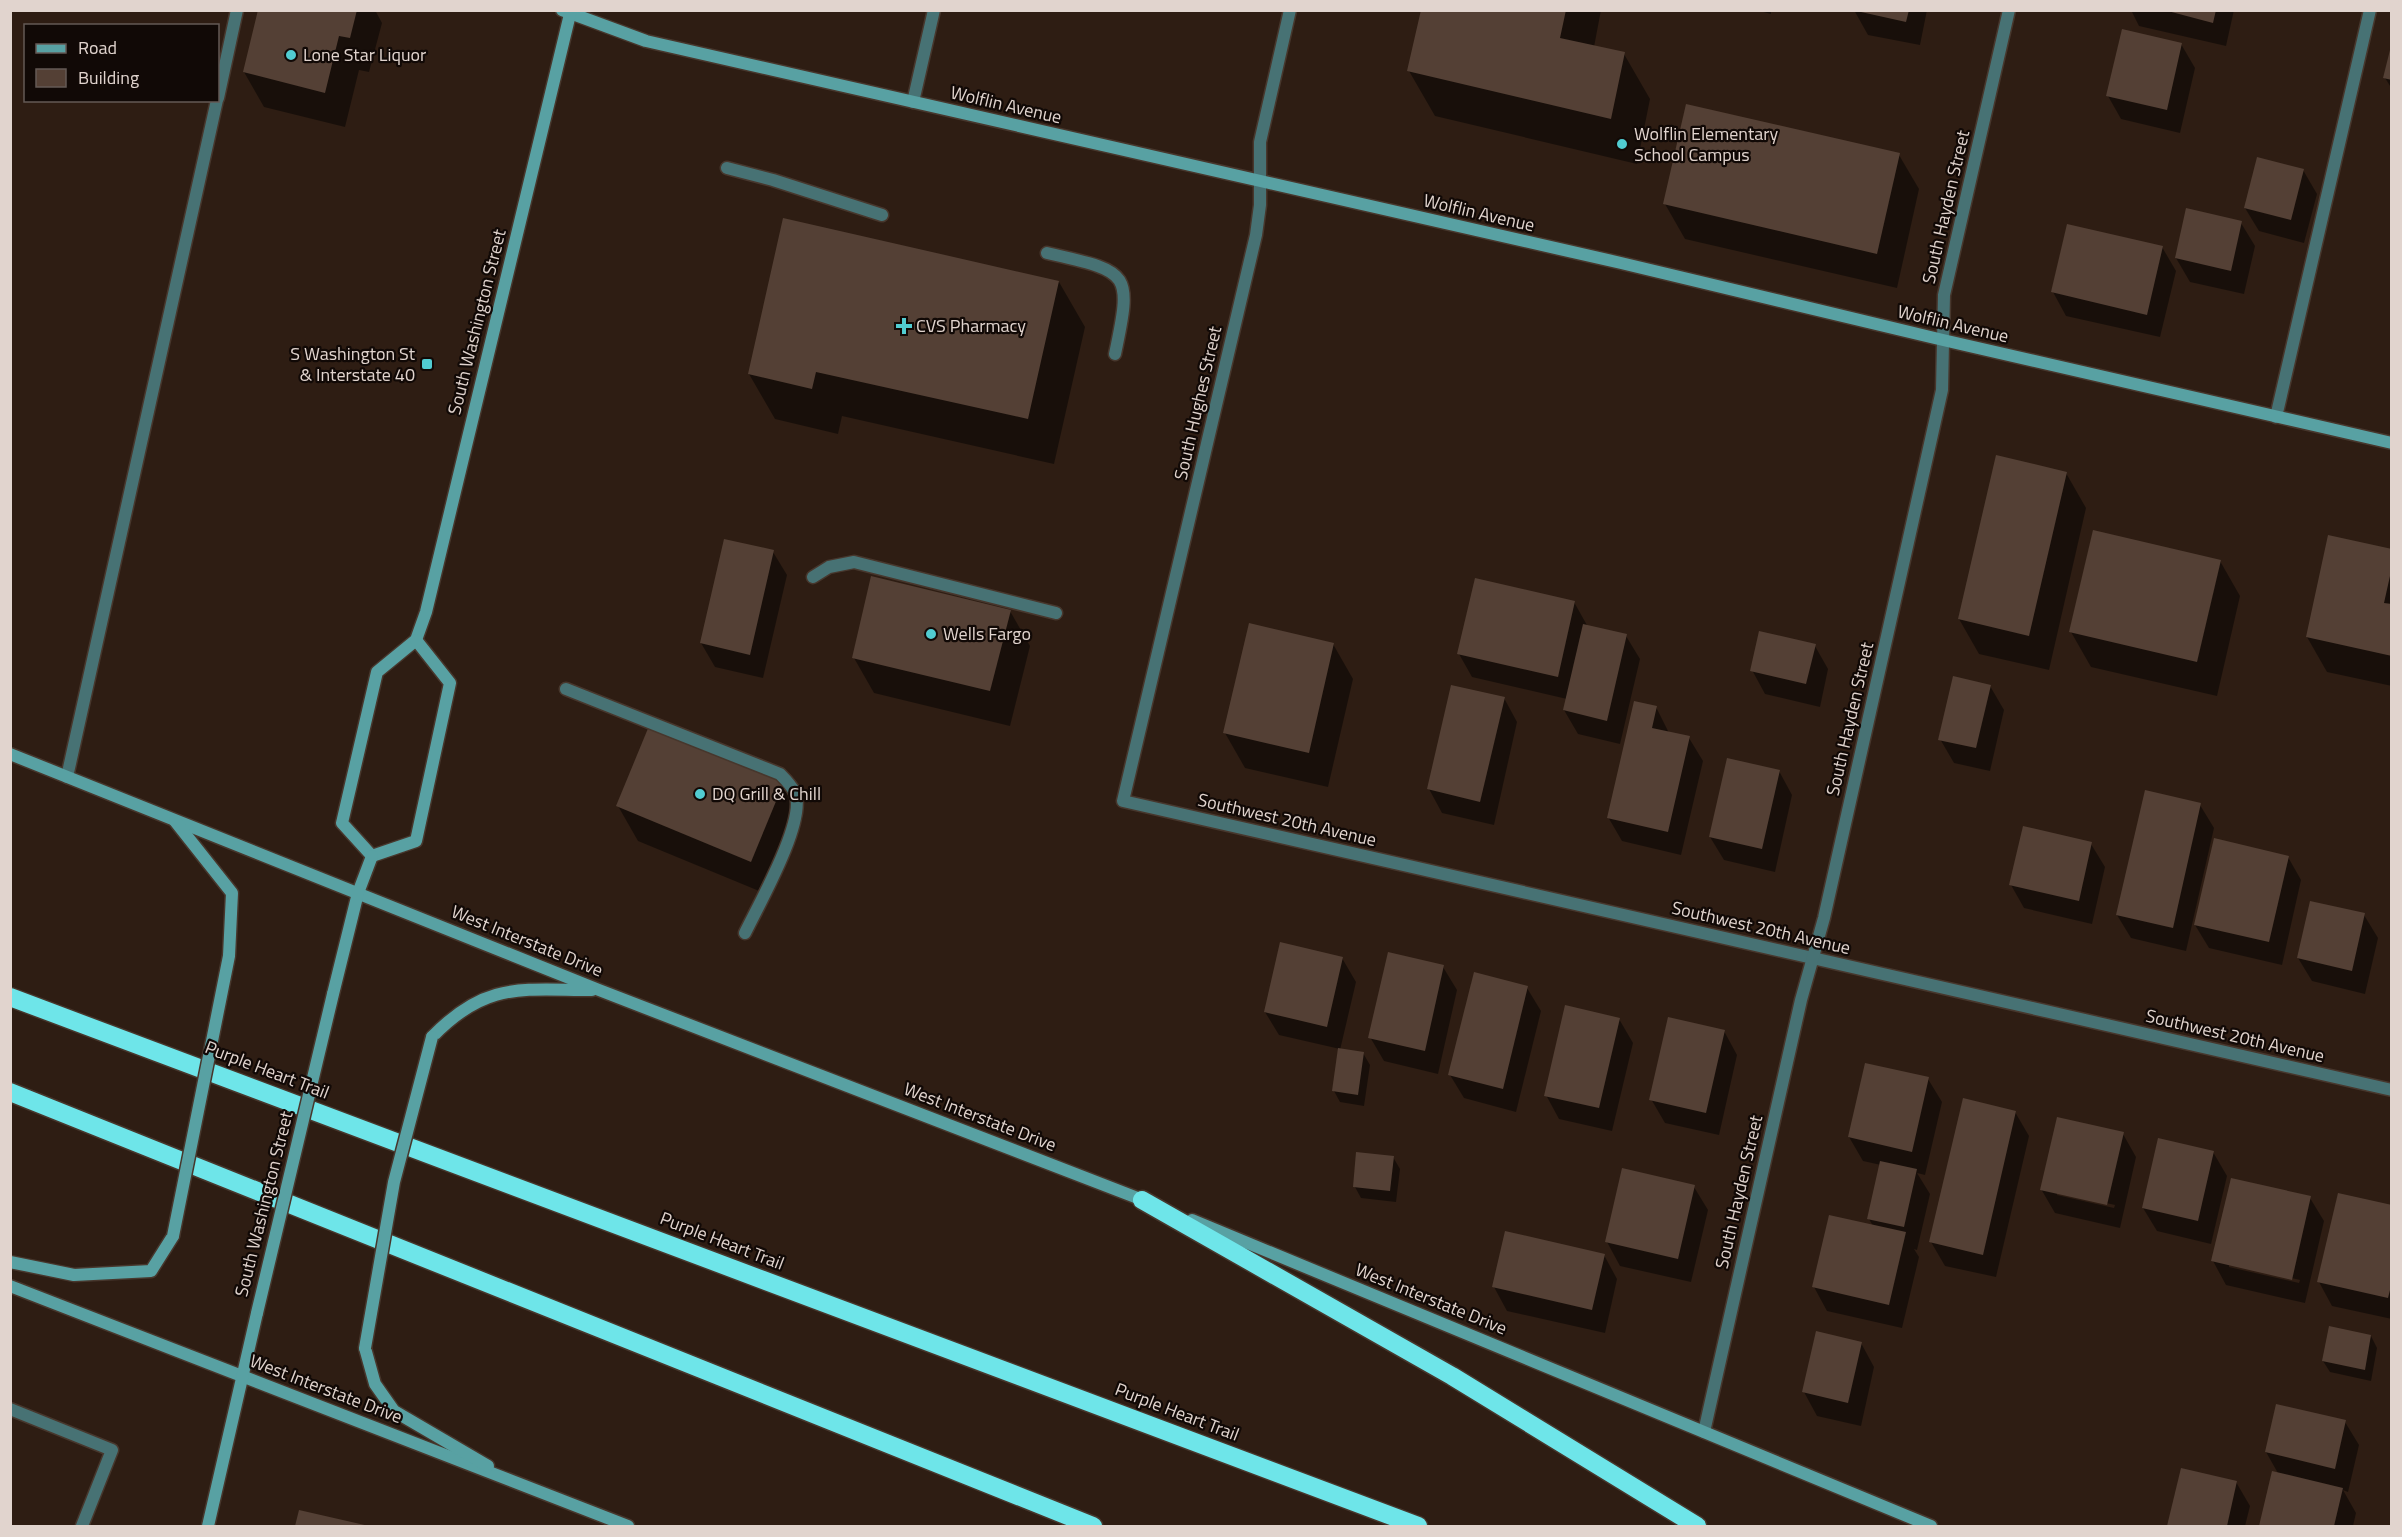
<svg xmlns="http://www.w3.org/2000/svg" width="2402" height="1537" viewBox="0 0 2402 1537" font-family="'Titillium Web',sans-serif">
<style>
.shadow{fill:#0007;fill-rule:evenodd}
.building{fill:#544035}
.lines{fill:none;stroke-linecap:round;stroke-linejoin:round}
.lane-casing{stroke:#47372d;stroke-width:15}
.street-casing{stroke:#47372d;stroke-width:15}
.secondary-casing{stroke:#47372d;stroke-width:15}
.highway-casing{stroke:#47372d;stroke-width:21}
.lane{stroke:#477274;stroke-width:12}
.street{stroke:#477274;stroke-width:12}
.secondary{stroke:#58a1a3;stroke-width:12}
.highway{stroke:#6ee5e9;stroke-width:18}
.secondary-bridge-casing{stroke:#47372d;stroke-width:15;stroke-linecap:butt}
.secondary-bridge{stroke:#58a1a3;stroke-width:12}
.poi-dot{fill:#51ccd1;stroke:#110906;stroke-width:2}
.labels{text-anchor:middle;stroke-width:4.5;stroke-linejoin:round;paint-order:stroke}
.poi-label{font-size:18px;fill:#e1d4ce;stroke:#110906;text-anchor:start}
.street-label{font-size:18px;fill:#e1d4ce;stroke:#110906}
</style>
<rect width="100%" height="100%" fill="#2e1d13"/>
<g class="shadow">
<path d="M259,10H375L382,23L369,72L359,70L345,127L264,107L244,72Z"/>
<path d="M1422,10H1601L1594,47L1624,54L1650,99L1637,164L1435,116L1409,71Z"/>
<path d="M1756,10H1771V14Z"/>
<path d="M1854,10H1927L1920,45L1868,35Z"/>
<path d="M2131,10H2234L2226,46L2139,26Z"/>
<path d="M2181,44L2195,68L2180,133L2121,119L2108,96Z"/>
<path d="M2392,49V89L2385,78Z"/>
<path d="M1899,155L1919,189L1897,288L1685,239L1665,204Z"/>
<path d="M2303,170L2317,194L2304,243L2259,231L2245,208Z"/>
<path d="M2241,223L2255,246L2244,294L2190,282L2176,258Z"/>
<path d="M2162,247L2176,271L2160,337L2066,316L2053,292Z"/>
<path d="M1059,282L1085,327L1054,464L842,416L838,434L775,419L749,374Z"/>
<path d="M2066,473L2086,508L2049,670L1979,654L1959,619Z"/>
<path d="M2392,550V686L2327,672L2307,637Z"/>
<path d="M773,552L787,575L763,678L715,667L701,643Z"/>
<path d="M2220,561L2240,596L2217,696L2091,667L2071,632Z"/>
<path d="M1574,602L1588,627L1626,636L1640,659L1620,744L1578,734L1564,710L1567,699L1472,677L1459,654Z"/>
<path d="M1010,611L1030,646L1010,726L874,693L854,658Z"/>
<path d="M1333,644L1353,679L1328,787L1245,768L1225,733Z"/>
<path d="M1815,646L1828,669L1820,707L1765,694L1752,670Z"/>
<path d="M1990,686L2004,710L1990,771L1954,763L1940,739Z"/>
<path d="M1504,698L1517,722L1494,825L1442,813L1429,789Z"/>
<path d="M1656,707L1669,733L1689,738L1703,761L1681,855L1622,841L1608,817Z"/>
<path d="M1779,771L1792,795L1775,872L1724,860L1710,837Z"/>
<path d="M783,783L803,818L771,896L638,841L618,806Z"/>
<path d="M2200,805L2214,828L2186,951L2131,938L2117,915Z"/>
<path d="M2091,844L2105,867L2092,924L2024,908L2011,885Z"/>
<path d="M2288,857L2301,880L2282,965L2209,948L2195,925Z"/>
<path d="M2364,915L2378,938L2365,994L2312,981L2298,958Z"/>
<path d="M1342,958L1356,982L1340,1050L1363,1053L1370,1065L1364,1106L1340,1102L1334,1091L1340,1049L1279,1035L1265,1012Z"/>
<path d="M1443,967L1457,990L1438,1074L1384,1061L1370,1037Z"/>
<path d="M1527,988L1541,1011L1516,1112L1464,1098L1450,1075Z"/>
<path d="M1619,1019L1633,1043L1612,1131L1559,1119L1546,1095Z"/>
<path d="M1724,1031L1737,1055L1719,1135L1665,1123L1651,1099Z"/>
<path d="M1928,1079L1942,1102L1925,1175L1917,1173L1930,1194L1917,1250L1914,1249L1919,1257L1902,1328L1827,1311L1814,1287L1873,1226L1869,1219L1881,1165L1863,1161L1849,1137Z"/>
<path d="M2015,1112L2029,1136L1996,1277L1945,1266L1931,1242Z"/>
<path d="M2123,1134L2136,1157L2120,1228L2055,1213L2041,1189ZM2057,1192L2115,1205L2114,1208L2057,1195Z"/>
<path d="M2213,1152L2227,1176L2211,1244L2157,1231L2143,1208Z"/>
<path d="M1393,1157L1400,1169L1396,1202L1361,1198L1355,1187Z"/>
<path d="M1694,1187L1708,1210L1691,1282L1620,1266L1607,1242Z"/>
<path d="M2310,1198L2324,1221L2305,1303L2226,1285L2213,1261ZM2229,1264L2300,1280L2299,1283L2229,1267Z"/>
<path d="M2392,1207V1319L2332,1306L2319,1282Z"/>
<path d="M1604,1255L1617,1279L1605,1333L1507,1311L1494,1287Z"/>
<path d="M2371,1336L2377,1348L2371,1381L2330,1372L2323,1361Z"/>
<path d="M1861,1343L1874,1367L1861,1426L1817,1416L1804,1392Z"/>
<path d="M2345,1422L2359,1445L2348,1492L2343,1490L2356,1513L2353,1526H2261L2273,1473L2279,1475L2266,1452Z"/>
<path d="M2182,1470L2236,1482L2250,1506L2245,1526H2169Z"/>
<path d="M300,1512L366,1526H296Z"/>
</g>
<g class="building">
<path d="M258,10H357L350,38L339,36L325,93L243,72Z"/>
<path d="M1421,10H1566L1560,38L1625,52L1611,119L1407,71Z"/>
<path d="M1852,10H1909L1906,22Z"/>
<path d="M2164,10H2216L2213,23Z"/>
<path d="M2122,29L2182,43L2167,110L2106,96Z"/>
<path d="M2391,46H2392V80L2383,78Z"/>
<path d="M1686,104L1900,153L1877,254L1663,204Z"/>
<path d="M2257,157L2304,169L2291,220L2244,208Z"/>
<path d="M2186,208L2242,221L2231,271L2175,258Z"/>
<path d="M783,218L1059,281L1028,419L816,372L812,389L748,374Z"/>
<path d="M2067,224L2163,246L2147,315L2051,292Z"/>
<path d="M1996,455L2067,472L2029,636L1958,619Z"/>
<path d="M2093,530L2221,560L2197,662L2069,632Z"/>
<path d="M2328,535L2392,549V567L2384,603L2392,604V656L2306,637Z"/>
<path d="M724,539L774,550L750,655L700,643Z"/>
<path d="M871,576L1011,610L990,691L852,658Z"/>
<path d="M1475,578L1575,601L1558,677L1457,654Z"/>
<path d="M1249,623L1334,643L1309,753L1223,733Z"/>
<path d="M1583,624L1627,634L1607,721L1563,710Z"/>
<path d="M1759,631L1816,644L1806,684L1750,671Z"/>
<path d="M1953,676L1991,685L1976,748L1938,740Z"/>
<path d="M1451,685L1505,697L1480,802L1427,789Z"/>
<path d="M1634,701L1657,706L1652,728L1690,736L1668,832L1607,818Z"/>
<path d="M649,726L784,782L751,862L616,806Z"/>
<path d="M1727,758L1780,770L1762,849L1709,837Z"/>
<path d="M2145,790L2201,803L2173,928L2116,915Z"/>
<path d="M2023,826L2092,842L2079,901L2009,885Z"/>
<path d="M2214,838L2289,856L2269,942L2194,925Z"/>
<path d="M2310,901L2365,913L2352,971L2297,958Z"/>
<path d="M1280,942L1343,957L1327,1027L1264,1012Z"/>
<path d="M1388,952L1444,965L1425,1051L1368,1038Z"/>
<path d="M1474,972L1528,986L1503,1089L1448,1075Z"/>
<path d="M1565,1005L1620,1018L1599,1108L1544,1096Z"/>
<path d="M1668,1017L1725,1030L1706,1113L1649,1100Z"/>
<path d="M1338,1048L1364,1052L1358,1095L1332,1091Z"/>
<path d="M1865,1063L1929,1077L1912,1152L1848,1137Z"/>
<path d="M1963,1098L2016,1111L1983,1255L1929,1242Z"/>
<path d="M2057,1117L2124,1132L2107,1205L2040,1190Z"/>
<path d="M2158,1138L2214,1151L2198,1221L2142,1208Z"/>
<path d="M1356,1152L1394,1156L1390,1191L1353,1187Z"/>
<path d="M1880,1161L1917,1169L1904,1227L1867,1219Z"/>
<path d="M1622,1168L1695,1185L1678,1259L1605,1242Z"/>
<path d="M2231,1178L2311,1196L2292,1280L2211,1261Z"/>
<path d="M2338,1193L2392,1205V1282L2388,1298L2317,1282Z"/>
<path d="M1829,1215L1906,1232L1889,1305L1812,1287Z"/>
<path d="M1505,1231L1605,1254L1592,1310L1492,1287Z"/>
<path d="M2329,1326L2371,1335L2365,1370L2322,1361Z"/>
<path d="M1816,1331L1862,1342L1848,1403L1802,1392Z"/>
<path d="M2276,1404L2346,1420L2335,1469L2265,1452Z"/>
<path d="M2181,1468L2237,1481L2227,1526H2167Z"/>
<path d="M2272,1471L2343,1488L2334,1526H2259Z"/>
<path d="M299,1510L369,1526H295Z"/>
</g>
<g class="lines">
<g class="lane-casing">
<g id="lane">
<path d="M218,98L237,10"/>
<path d="M913,102L934,10"/>
<path d="M727,168L773,180L882,215"/>
<path d="M1047,253C1129,272 1133,270 1115,354"/>
<path d="M2276,417L2370,10"/>
<path d="M813,577L829,567L854,562L1056,613"/>
<path d="M566,689L780,774C785,779 792,786 795,793C807,820 758,906 745,933"/>
<path d="M67,777L217,100"/>
<path d="M10,1409L112,1450L82,1526"/>
</g>
</g>
<g class="street-casing">
<g id="street">
<path d="M1290,10L1260,142V205L1256,235L1123,801L2392,1090"/>
<path d="M1704,1432L1801,1000L1824,918L1942,390L1944,295L2009,10"/>
</g>
</g>
<g class="secondary-casing">
<g id="secondary">
<path d="M562,10L646,41L1621,263L1943,340L2392,443"/>
<path d="M10,754L599,990L1148,1202"/>
<path d="M175,821L232,893L229,956"/>
<path d="M372,856L342,823L377,672L416,640L426,612L571,10"/>
<path d="M372,856L416,841L450,683L416,640"/>
<path d="M333,994L358,893L372,856"/>
<path d="M432,1037C486,981 521,990 592,990"/>
<path d="M1192,1220L1931,1526"/>
<path d="M10,1262L74,1275L151,1271L173,1236"/>
<path d="M10,1286L628,1526"/>
<path d="M365,1348L375,1384L394,1411L488,1466"/>
<path d="M208,1526L257,1313"/>
</g>
</g>
<g class="highway-casing">
<g id="highway">
<path d="M10,997L1418,1526"/>
<path d="M10,1092L1093,1526"/>
<path d="M1142,1200L1452,1376L1697,1526"/>
</g>
</g>
<use href="#lane" class="lane"/>
<use href="#street" class="street"/>
<use href="#secondary" class="secondary"/>
<use href="#highway" class="highway"/>
<g class="secondary-bridge-casing">
<g id="secondary-bridge">
<path d="M173,1236L229,956"/>
<path d="M257,1313L333,994"/>
<path d="M365,1348L394,1182L432,1037"/>
</g>
</g>
<use href="#secondary-bridge" class="secondary-bridge"/>
</g>
<g class="poi-dot">
<circle cx="291" cy="55" r="6"/>
<circle cx="1622" cy="144" r="6"/>
<path d="M901 317h6v6h6v6h-6v6h-6v-6h-6v-6h6z"/>
<rect x="421" y="358" width="12" height="12" rx="3"/>
<circle cx="931" cy="634" r="6"/>
<circle cx="700" cy="794" r="6"/>
</g>
<g class="labels">
<g class="poi-label">
<text x="303" y="61">Lone Star Liquor</text>
<text x="1634" y="140">Wolflin Elementary<tspan x="1634" dy="21">School Campus</tspan></text>
<text x="916" y="332">CVS Pharmacy</text>
<text x="415" y="360" text-anchor="end">S Washington St<tspan x="415" dy="21">&amp; Interstate 40</tspan></text>
<text x="943" y="640">Wells Fargo</text>
<text x="712" y="800">DQ Grill &amp; Chill</text>
</g>
<g class="street-label">
<text transform="translate(1006 105) rotate(13)" y="6">Wolflin Avenue</text>
<text transform="translate(1946 207) rotate(-77)" y="6">South Hayden Street</text>
<text transform="translate(1479 213) rotate(13)" y="6">Wolflin Avenue</text>
<text transform="translate(477 322) rotate(-76)" y="6">South Washington Street</text>
<text transform="translate(1953 324) rotate(13)" y="6">Wolflin Avenue</text>
<text transform="translate(1198 403) rotate(-77)" y="6">South Hughes Street</text>
<text transform="translate(1850 719) rotate(-77)" y="6">South Hayden Street</text>
<text transform="translate(1287 820) rotate(13)" y="6">Southwest 20th Avenue</text>
<text transform="translate(1761 928) rotate(13)" y="6">Southwest 20th Avenue</text>
<text transform="translate(527 941) rotate(22)" y="6">West Interstate Drive</text>
<text transform="translate(2235 1036) rotate(13)" y="6">Southwest 20th Avenue</text>
<text transform="translate(267 1070) rotate(21)" y="6">Purple Heart Trail</text>
<text transform="translate(980 1117) rotate(21)" y="6">West Interstate Drive</text>
<text transform="translate(1739 1192) rotate(-77)" y="6">South Hayden Street</text>
<text transform="translate(264 1204) rotate(-76)" y="6">South Washington Street</text>
<text transform="translate(722 1241) rotate(21)" y="6">Purple Heart Trail</text>
<text transform="translate(1431 1299) rotate(22)" y="6">West Interstate Drive</text>
<text transform="translate(326 1389) rotate(21)" y="6">West Interstate Drive</text>
<text transform="translate(1177 1412) rotate(21)" y="6">Purple Heart Trail</text>
</g>
</g>
<rect width="2402" height="1537" fill="none" stroke="#e1d4ce" stroke-width="24"/>
<rect x="24" y="24" width="195" height="78" fill="#110906" stroke="#645a56" stroke-width="1.5"/>
<rect x="36" y="44" width="30" height="9" fill="#58a1a3" stroke="#645a56" stroke-width="1.5"/>
<text x="78" y="54" font-size="18" fill="#e1d4ce">Road</text>
<rect x="36" y="69" width="30" height="18" fill="#544035" stroke="#645a56" stroke-width="1.5"/>
<text x="78" y="84" font-size="18" fill="#e1d4ce">Building</text>
</svg>
